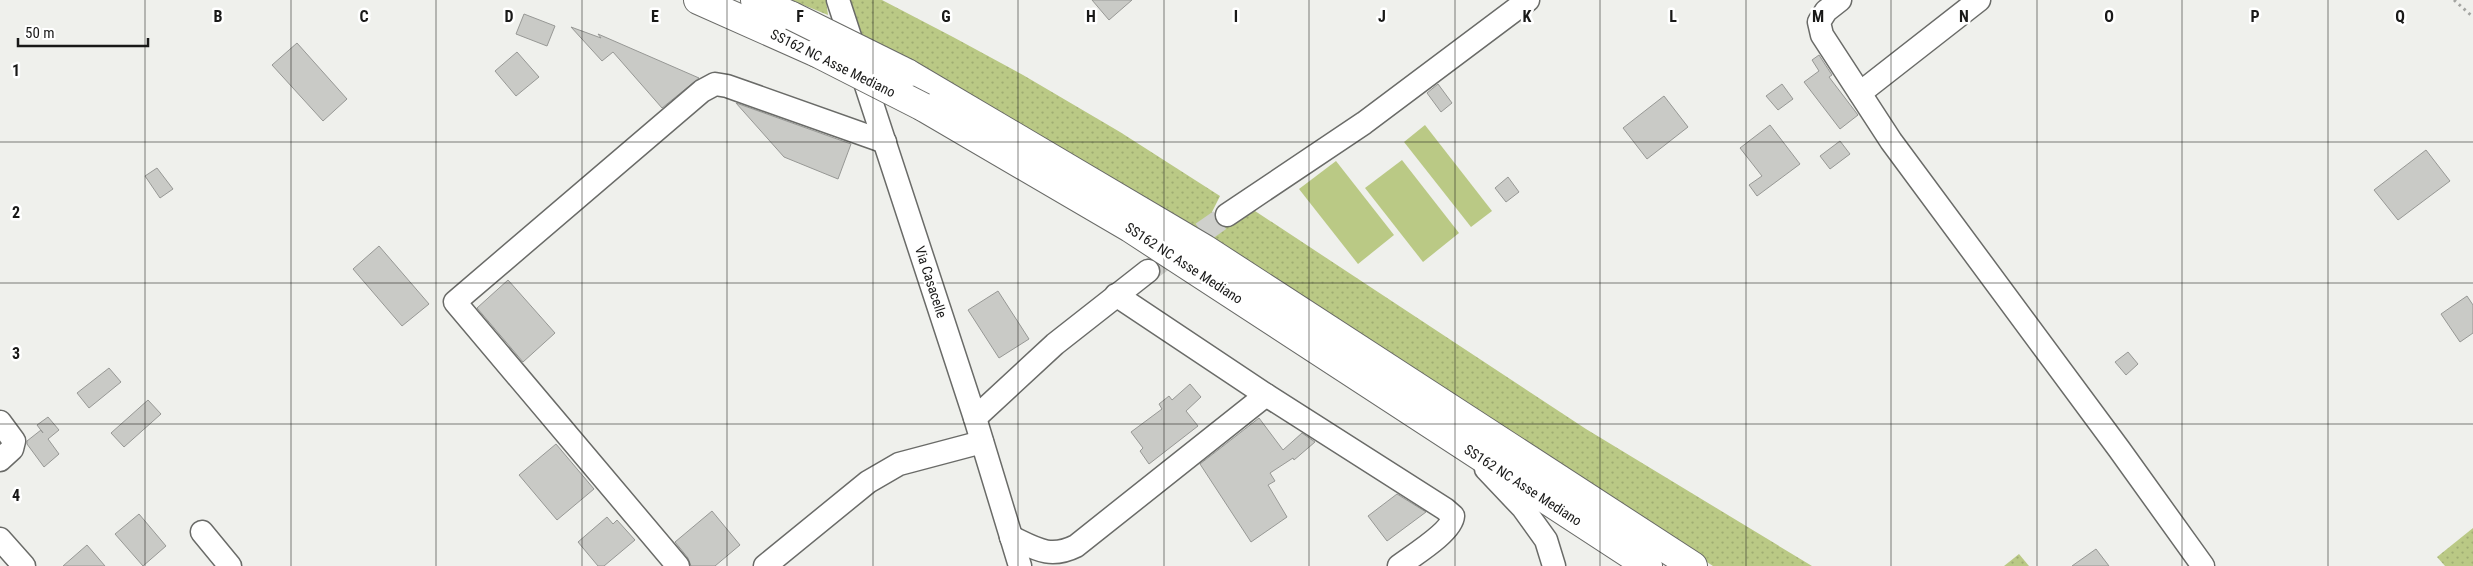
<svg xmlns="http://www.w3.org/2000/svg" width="2473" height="566" viewBox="0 0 2473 566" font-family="'Roboto Condensed',sans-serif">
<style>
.grass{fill:url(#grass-dots)}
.pitch{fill:#bac985}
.building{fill:#c9cac6;stroke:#979895}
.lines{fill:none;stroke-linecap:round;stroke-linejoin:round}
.minor-tunnel{stroke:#cfd0cc;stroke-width:22;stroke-dasharray:22 11;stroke-linecap:butt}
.minor-casing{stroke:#6a6b68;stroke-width:25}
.highway-casing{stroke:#6a6b68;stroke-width:30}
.path{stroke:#a3a4a1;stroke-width:3;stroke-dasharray:2.5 4;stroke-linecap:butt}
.minor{stroke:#fff;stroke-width:22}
.highway{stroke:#fff;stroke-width:28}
.highway-bridge-casing{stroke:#6a6b68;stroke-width:30;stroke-linecap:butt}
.highway-bridge{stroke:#fff;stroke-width:28}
.grid{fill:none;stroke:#191918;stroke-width:1;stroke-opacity:0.55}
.labels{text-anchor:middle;stroke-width:5;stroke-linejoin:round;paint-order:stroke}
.street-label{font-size:14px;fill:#191918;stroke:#fff}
.grid-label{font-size:16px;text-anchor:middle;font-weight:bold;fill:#191918;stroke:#fff;stroke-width:5;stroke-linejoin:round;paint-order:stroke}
</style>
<defs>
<pattern id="grass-dots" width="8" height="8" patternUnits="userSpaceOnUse" patternTransform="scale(1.25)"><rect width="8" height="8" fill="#bac985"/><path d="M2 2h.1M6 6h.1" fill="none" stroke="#9fac72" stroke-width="1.8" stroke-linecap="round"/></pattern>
</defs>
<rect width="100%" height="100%" fill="#eff0ec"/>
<g class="grass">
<path d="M791,0H826L828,15Z"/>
<path d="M848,0H882L953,37L1023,75L1120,132L1220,196L1212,212L1229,225L1252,209L1586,429L1812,566H1713C1575,476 1436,385 1298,296C1155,204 1011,113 859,35Z"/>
<path d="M2473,528V566H2445L2437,557Z"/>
<path d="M2019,554L2029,566H2004Z"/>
</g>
<g class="pitch">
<path d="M1425,125L1492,211L1471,227L1404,142Z"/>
<path d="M1402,160L1459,233L1423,262L1365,188Z"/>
<path d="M1336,161L1394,235L1358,264L1299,189Z"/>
</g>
<g class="building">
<path d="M1092,0H1132L1109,20Z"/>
<path d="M524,14L555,26L547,46L516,34Z"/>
<path d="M571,27L601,38L598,34L699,78L662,108L613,52L602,61Z"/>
<path d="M297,43L347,99L323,121L272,65Z"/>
<path d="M517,52L539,77L516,96L495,71Z"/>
<path d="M1819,55L1832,75L1829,77L1858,115L1840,129L1804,82L1819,71L1812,60Z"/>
<path d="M1438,84L1452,103L1441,112L1427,93Z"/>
<path d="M1782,84L1793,99L1778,110L1766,96Z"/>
<path d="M1664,96L1688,127L1647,159L1623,128Z"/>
<path d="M736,103L851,144L838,179L784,157Z"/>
<path d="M1770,125L1800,164L1757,196L1749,185L1762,176L1740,148Z"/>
<path d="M1840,141L1850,154L1830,169L1820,156Z"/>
<path d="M2426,150L2450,181L2398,220L2374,190Z"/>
<path d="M157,168L173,189L160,198L145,176Z"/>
<path d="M1508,177L1519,192L1506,202L1495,188Z"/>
<path d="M379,246L429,304L402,326L353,269Z"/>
<path d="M508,280L555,333L523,362L477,308Z"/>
<path d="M998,291L1029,339L999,358L968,310Z"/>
<path d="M2467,296L2473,305V333L2460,342L2441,314Z"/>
<path d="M2128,352L2138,364L2126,375L2115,362Z"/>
<path d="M109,368L121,382L89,408L77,393Z"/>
<path d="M1190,384L1201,397L1186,411L1198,426L1149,464L1140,451L1143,448L1131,432L1162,409L1159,404L1169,396L1172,400Z"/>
<path d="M148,400L161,414L124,447L111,433Z"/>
<path d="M48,417L59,430L48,439L59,454L44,467L27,444V441L41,430L43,433L37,425Z"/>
<path d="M1259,418L1283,450L1302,433L1315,442L1294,460L1293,458L1270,473L1275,481L1268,485L1287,517L1251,542L1200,464Z"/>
<path d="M556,444L594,489L557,520L519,475Z"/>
<path d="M1397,494L1426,512L1387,541L1368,516Z"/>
<path d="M712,511L740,545L715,566H691L688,558L675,542Z"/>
<path d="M139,514L166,546L143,566L115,534Z"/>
<path d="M607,517L613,524L617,520L635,540L604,566H598L578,542Z"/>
<path d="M87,545L105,566H63Z"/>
<path d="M2096,549L2109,566H2072Z"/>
</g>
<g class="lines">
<path class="minor-tunnel" d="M1148,271L1227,215"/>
<g class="minor-casing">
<g id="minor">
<path d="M838,0L975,418L1020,566"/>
<path d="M1840,0L1826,11L1819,22L1822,35L1891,141L2119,449L2203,566"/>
<path d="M1860,93L1979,0"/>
<path d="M1227,215L1364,123L1528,0"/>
<path d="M1116,295L1266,395L1445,509L1453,516C1452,532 1412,556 1399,566"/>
<path d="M975,418L1055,344L1148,271"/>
<path d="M0,422L14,441L12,449L0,460"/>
<path d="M1486,469L1523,508L1546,540L1554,566"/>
<path d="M202,532L230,566"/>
<path d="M1011,537C1036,549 1050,559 1076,546L1266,395"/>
<path d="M0,539L24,566"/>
<path d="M678,566L455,302L702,91L715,84L727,86L885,142"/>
<path d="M765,566L868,482L899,464L982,442"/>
</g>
</g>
<g class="highway-casing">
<g id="highway">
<path d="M698,0L817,53"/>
<path d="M755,0L792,16"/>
<path d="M907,73L1205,249L1693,566"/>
<path d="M923,107L1130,228L1648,566"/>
</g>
</g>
<path class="path" d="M2454,0L2473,17"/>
<use href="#minor" class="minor"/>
<use href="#highway" class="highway"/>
<g class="highway-bridge-casing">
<g id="highway-bridge">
<path d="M792,16L907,73"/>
<path d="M817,53L923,107"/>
</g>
</g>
<use href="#highway-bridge" class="highway-bridge"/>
</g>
<path class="grid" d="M145,0V566M291,0V566M436,0V566M582,0V566M727,0V566M873,0V566M1018,0V566M1164,0V566M1309,0V566M1455,0V566M1600,0V566M1746,0V566M1891,0V566M2037,0V566M2182,0V566M2328,0V566M0,142H2473M0,283H2473M0,424H2473"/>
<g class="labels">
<g class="street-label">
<text transform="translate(833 63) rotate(26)" y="5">SS162 NC Asse Mediano</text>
<text transform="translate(1184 263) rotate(33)" y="5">SS162 NC Asse Mediano</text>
<text transform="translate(931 282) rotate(72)" y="5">Via Casacelle</text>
<text transform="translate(1523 485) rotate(33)" y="5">SS162 NC Asse Mediano</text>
</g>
</g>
<g class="grid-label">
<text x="218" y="22">B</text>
<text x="364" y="22">C</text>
<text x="509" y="22">D</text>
<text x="655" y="22">E</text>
<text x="800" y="22">F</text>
<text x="946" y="22">G</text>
<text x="1091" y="22">H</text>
<text x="1236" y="22">I</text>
<text x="1382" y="22">J</text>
<text x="1527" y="22">K</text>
<text x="1673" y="22">L</text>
<text x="1818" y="22">M</text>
<text x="1964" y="22">N</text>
<text x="2109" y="22">O</text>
<text x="2255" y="22">P</text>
<text x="2400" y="22">Q</text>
<text x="16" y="76">1</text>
<text x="16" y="218">2</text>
<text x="16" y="359">3</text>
<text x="16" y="501">4</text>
</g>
<path d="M18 38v8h130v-8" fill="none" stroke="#191918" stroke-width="2.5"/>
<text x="25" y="38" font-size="15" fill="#191918" stroke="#ffffff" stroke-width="4" paint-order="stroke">50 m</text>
</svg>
